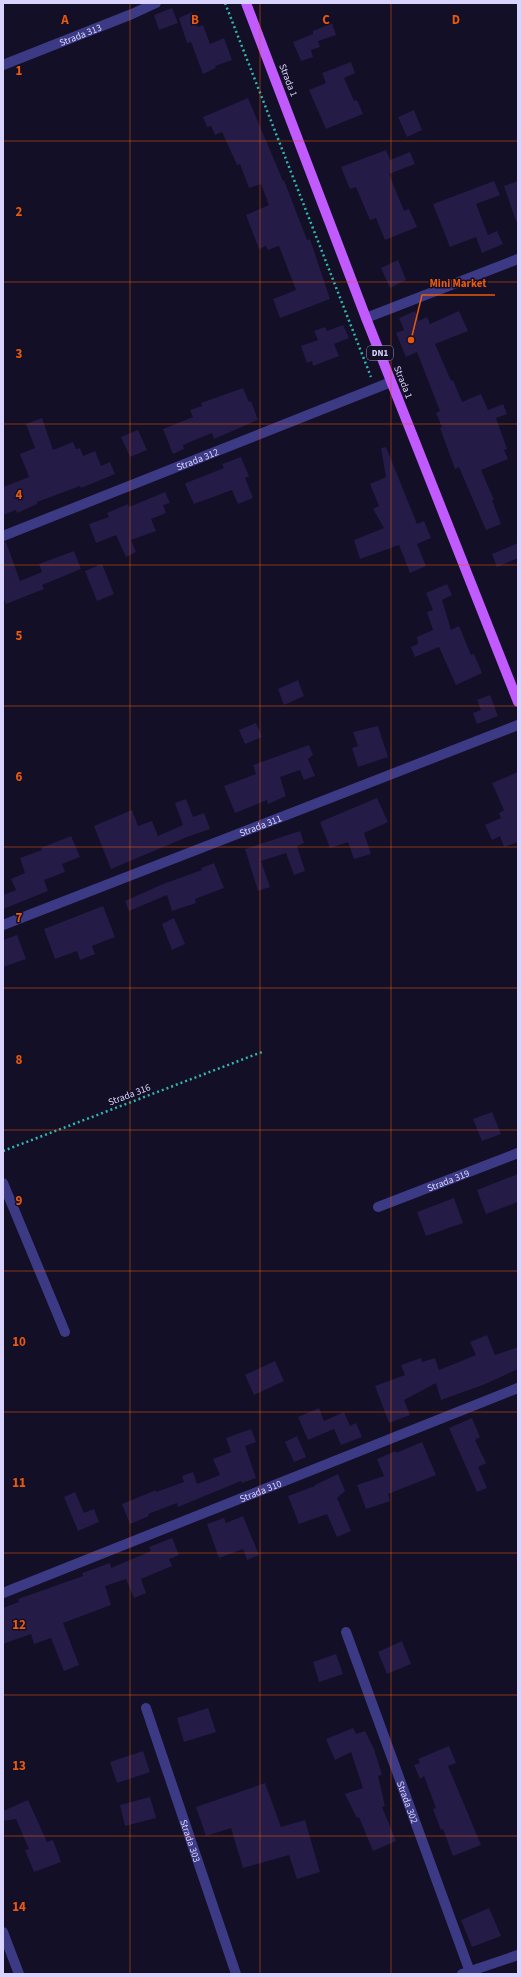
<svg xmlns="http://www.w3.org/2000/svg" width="521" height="1977" viewBox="0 0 521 1977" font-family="'Source Sans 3',sans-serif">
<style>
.building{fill:#241b47}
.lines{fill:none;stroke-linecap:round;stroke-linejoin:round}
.path{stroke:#2fb8b0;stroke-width:2.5;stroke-dasharray:2 3;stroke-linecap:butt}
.street{stroke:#3d3a85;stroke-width:10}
.primary{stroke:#c25bff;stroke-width:10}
.grid{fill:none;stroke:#e8590c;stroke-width:1;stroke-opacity:0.55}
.labels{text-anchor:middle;stroke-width:3;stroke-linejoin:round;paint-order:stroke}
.shield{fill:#130f26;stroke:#9e99be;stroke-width:1}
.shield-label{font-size:9px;font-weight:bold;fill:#d9d4ff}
.street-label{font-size:10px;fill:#d9d4ff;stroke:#130f26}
.grid-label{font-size:13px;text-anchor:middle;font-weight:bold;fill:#e8590c;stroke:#130f26;stroke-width:3;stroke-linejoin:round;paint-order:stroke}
.leader{fill:none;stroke:#e8590c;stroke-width:1.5}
.callout-dot{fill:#e8590c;stroke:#130f26;stroke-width:1.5}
.callout-label{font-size:11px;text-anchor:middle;font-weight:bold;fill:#e8590c;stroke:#130f26;stroke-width:3;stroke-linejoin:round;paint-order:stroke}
</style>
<rect width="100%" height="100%" fill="#130f26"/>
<g class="building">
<path d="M172,8L178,23L159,30L154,15Z"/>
<path d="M192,12L198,27L203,25L210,44L224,38L232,60L215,66L216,68L203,74L191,42L187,43L179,18Z"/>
<path d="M332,23L336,35L318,41L320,47L311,50L313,57L301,61L293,42L313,34V31Z"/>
<path d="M351,62L355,73L344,78L354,101L357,100L363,114L326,129L309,90L326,83L322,73Z"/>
<path d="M248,98L283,181L284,180L307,240L310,239L330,299L280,318L273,299L296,290L279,246L268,250L266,246L259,249L246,215L269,205L261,184L249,188L240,164L237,165L222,132L215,135L211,126L207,127L203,117Z"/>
<path d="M414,110L422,130L407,137L398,117Z"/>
<path d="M386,150L390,160L410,152L415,164L389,174L404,211L409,209L417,227L385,240L376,218L370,220L356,187L350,189L341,167Z"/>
<path d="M494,181L500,195L476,204L488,235L497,231L503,244L482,253L476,237L450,247L433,204Z"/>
<path d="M518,181V221H516L504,186Z"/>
<path d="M398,260L406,280L390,288L381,268Z"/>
<path d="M415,311L419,321L427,317L430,324L459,311L468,331L435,344L451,381L453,380L462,402L481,394L488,410L503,404L507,414L496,418L507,449L504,450L508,459L481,470L494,500H492L501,524L486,530L459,467L455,469L440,428L442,427L436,413L440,411L417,352L406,357L396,333L404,330L399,318Z"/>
<path d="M343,325L349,338L334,344L339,356L313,366L312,361L307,363L301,346L318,340L314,331L325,327L327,331Z"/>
<path d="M243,388L249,402L251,401L258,420L214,439L212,433L183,445L184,449L173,454L163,429L193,417L190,410L202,406L201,403Z"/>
<path d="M42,418L53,450L73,442L76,449L80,448L83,456L95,451L101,466L110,462L115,474L81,488L80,486L37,502V504L17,513L16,510L3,515V487L29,477L20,454L35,448L26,424Z"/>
<path d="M138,430L147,450L130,457L121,437Z"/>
<path d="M386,447L417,524L424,521L431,538L417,544L426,566L410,573L399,545L360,559L354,540L384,528L373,509L379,506L370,484L386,477L381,448Z"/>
<path d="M241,457L249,476L245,478L253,498L238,504L232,490L194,504L185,484L186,483L224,468L222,464Z"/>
<path d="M165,492L170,503L163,505L166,513L151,519L156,531L131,540L136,552L126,557L116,535L96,543L89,524L109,517L107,513L128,504L129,507Z"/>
<path d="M3,542H6L20,581L42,572L39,564L74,551L81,569L42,585L44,589L6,604L3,597Z"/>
<path d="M518,543V558L497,567L492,554Z"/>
<path d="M102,564L114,594L97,601L85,571Z"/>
<path d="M447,584L452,595L442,600L451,630L459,626L471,655L474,654L482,673L456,685L439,647L415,657L411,647L418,644L417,637L433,630L427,612L433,610L426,593Z"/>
<path d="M298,680L304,696L284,705L278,689Z"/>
<path d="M490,695L498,716L477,724L473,713L481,710L477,700Z"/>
<path d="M256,723L262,737L245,744L239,730Z"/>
<path d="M378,726L388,757L358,767L352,748L358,746L353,732Z"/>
<path d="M309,745L313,755L308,759L315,776L304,780L300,770L280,777L286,796L268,804L267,800L235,813L224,786L256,774L253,765Z"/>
<path d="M518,772V842L504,847L500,836L492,840L485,825L501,818L499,813L504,810L492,783Z"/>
<path d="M377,798L388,822L364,833L371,854L354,859L348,842L330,848L320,822Z"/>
<path d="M186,799L193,817L204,813L210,829L187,837L111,869L94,826L132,810L138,826L152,821L158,836L183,825L175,803Z"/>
<path d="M300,831L304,843L297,846L305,871L294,875L286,853L261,861L270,887L258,891L245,849Z"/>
<path d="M71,836L80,857L62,864L65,872L44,880L48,891L3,909V895L16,890L11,879L25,873L20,858L42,850L41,848Z"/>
<path d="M214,863L224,888L195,899L196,903L172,911L167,895L129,911L125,901L163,884L202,870L201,868Z"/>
<path d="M103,906L115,937L92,946L95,954L80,960L77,951L55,959L44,929Z"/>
<path d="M174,918L185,944L172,950L162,924Z"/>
<path d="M17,935L26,959L3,967V940Z"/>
<path d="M492,1112L501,1134L482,1141L473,1119Z"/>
<path d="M518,1174V1202L486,1214L477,1190Z"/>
<path d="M454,1198L463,1223L426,1236L417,1212Z"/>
<path d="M487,1335L495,1355L518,1347V1369L483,1385L441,1400L436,1383L404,1400L410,1415L389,1423L375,1386L405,1375L401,1365L421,1358L422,1362L435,1358L439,1370L476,1355L470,1342Z"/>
<path d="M275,1361L284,1381L254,1395L245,1375Z"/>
<path d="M319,1408L324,1421L344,1412L350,1426L356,1423L362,1437L341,1445L334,1429L308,1440L298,1417Z"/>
<path d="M472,1418L480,1437L475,1440L486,1463L478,1467L487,1488L477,1492L449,1428Z"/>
<path d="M251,1429L256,1442L245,1446L256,1478L242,1483L241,1481L178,1507L177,1503L148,1514L149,1516L130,1524L122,1504L156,1490V1492L184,1482L182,1476L193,1472L197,1484L220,1475L213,1459L231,1452L226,1438Z"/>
<path d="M297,1436L306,1457L294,1462L285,1442Z"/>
<path d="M422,1442L436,1475L388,1494L390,1501L366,1509L357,1485L384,1476L377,1459L396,1451V1453Z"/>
<path d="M338,1474L345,1491L337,1498L351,1531L337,1537L327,1514L299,1524L288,1496L315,1486V1485Z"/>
<path d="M75,1492L84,1513L94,1509L99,1522L78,1531L64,1497Z"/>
<path d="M243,1516L259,1555L247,1560L243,1549L219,1558L207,1524L224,1518L226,1523Z"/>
<path d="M172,1538L179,1555L169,1559L172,1566L141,1579L146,1593L134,1598L126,1579L105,1586L111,1605L63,1623L79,1665L64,1671L51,1638L34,1644L31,1634L3,1644V1608L19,1602L18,1599L83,1576L82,1573L110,1563L111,1568L151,1551L149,1547Z"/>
<path d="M402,1641L411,1664L387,1674L378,1652Z"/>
<path d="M336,1654L343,1674L319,1682L313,1662Z"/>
<path d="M208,1708L216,1732L184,1742L177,1718Z"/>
<path d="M353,1728L356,1734L365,1731L374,1749L382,1775L378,1776L385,1806L382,1807L396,1841L373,1851L359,1817L357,1818L345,1794L363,1788L351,1752L335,1760L326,1739Z"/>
<path d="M449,1746L456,1763L448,1766L481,1845L453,1856L443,1829L441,1830L433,1809L436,1808L424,1776L420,1779L414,1765L420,1763L418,1759Z"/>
<path d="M143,1751L150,1772L117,1783L110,1762Z"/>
<path d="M265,1783L281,1827L305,1820L320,1872L297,1879L289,1855L243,1868L231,1828L206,1836L196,1807Z"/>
<path d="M150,1797L156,1818L125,1826L120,1805Z"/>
<path d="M28,1800L47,1842L53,1840L61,1862L34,1872L25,1850L29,1849L16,1819L3,1821V1811Z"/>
<path d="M489,1908L501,1936L472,1947L461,1920Z"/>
</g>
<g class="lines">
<g class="path">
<path d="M225,3L371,377"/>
<path d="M3,1151L262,1052"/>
</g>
<g class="street">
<path id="s1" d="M3,65L132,14L156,3"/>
<path d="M366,318L518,259"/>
<path id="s2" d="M3,536L391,382"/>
<path id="s3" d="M3,925L518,725"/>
<path d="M3,1183L65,1332"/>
<path id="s4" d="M378,1207L518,1153"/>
<path id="s5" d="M3,1593L518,1388"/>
<path id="s6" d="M346,1632L470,1972"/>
<path id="s7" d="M146,1708L236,1974"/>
<path d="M3,1932L19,1974"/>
<path d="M462,1974L518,1955"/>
</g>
<path class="primary" d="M246,3L366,318L518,702"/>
</g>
<path class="grid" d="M130,3V1974M260,3V1974M391,3V1974M3,141H518M3,282H518M3,424H518M3,565H518M3,706H518M3,847H518M3,988H518M3,1130H518M3,1271H518M3,1412H518M3,1553H518M3,1695H518M3,1836H518"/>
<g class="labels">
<rect class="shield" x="367" y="346" width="26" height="14" rx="3"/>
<g class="shield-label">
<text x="380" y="356">DN1</text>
</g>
<g class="street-label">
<text dy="4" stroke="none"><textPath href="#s1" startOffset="83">Strada 313</textPath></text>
<text transform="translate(289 80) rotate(69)" y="4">Strada 1</text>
<text transform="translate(404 382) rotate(68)" y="4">Strada 1</text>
<text dy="4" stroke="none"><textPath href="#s2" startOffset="209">Strada 312</textPath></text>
<text dy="4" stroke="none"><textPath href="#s3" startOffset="276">Strada 311</textPath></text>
<text transform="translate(129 1094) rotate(-21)" y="4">Strada 316</text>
<text dy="4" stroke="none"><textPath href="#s4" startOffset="75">Strada 319</textPath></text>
<text dy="4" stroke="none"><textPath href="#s5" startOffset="277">Strada 310</textPath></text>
<text dy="4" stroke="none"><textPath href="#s6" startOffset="181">Strada 302</textPath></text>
<text dy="4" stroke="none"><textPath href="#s7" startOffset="140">Strada 303</textPath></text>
</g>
</g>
<g class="grid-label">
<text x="65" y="24">A</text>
<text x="195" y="24">B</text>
<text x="326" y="24">C</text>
<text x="456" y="24">D</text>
<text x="19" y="75">1</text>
<text x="19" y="216">2</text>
<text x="19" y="358">3</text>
<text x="19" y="499">4</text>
<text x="19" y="640">5</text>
<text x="19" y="781">6</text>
<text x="19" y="922">7</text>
<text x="19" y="1064">8</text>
<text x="19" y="1205">9</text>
<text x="19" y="1346">10</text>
<text x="19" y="1487">11</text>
<text x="19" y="1629">12</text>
<text x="19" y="1770">13</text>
<text x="19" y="1911">14</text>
</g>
<path class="leader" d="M411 340L422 295H495"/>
<circle class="callout-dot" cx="411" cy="340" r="4"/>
<g class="callout-label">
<text x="458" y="287">Mini Market</text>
</g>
<rect width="521" height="1977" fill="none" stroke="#d9d4ff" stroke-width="8"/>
</svg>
